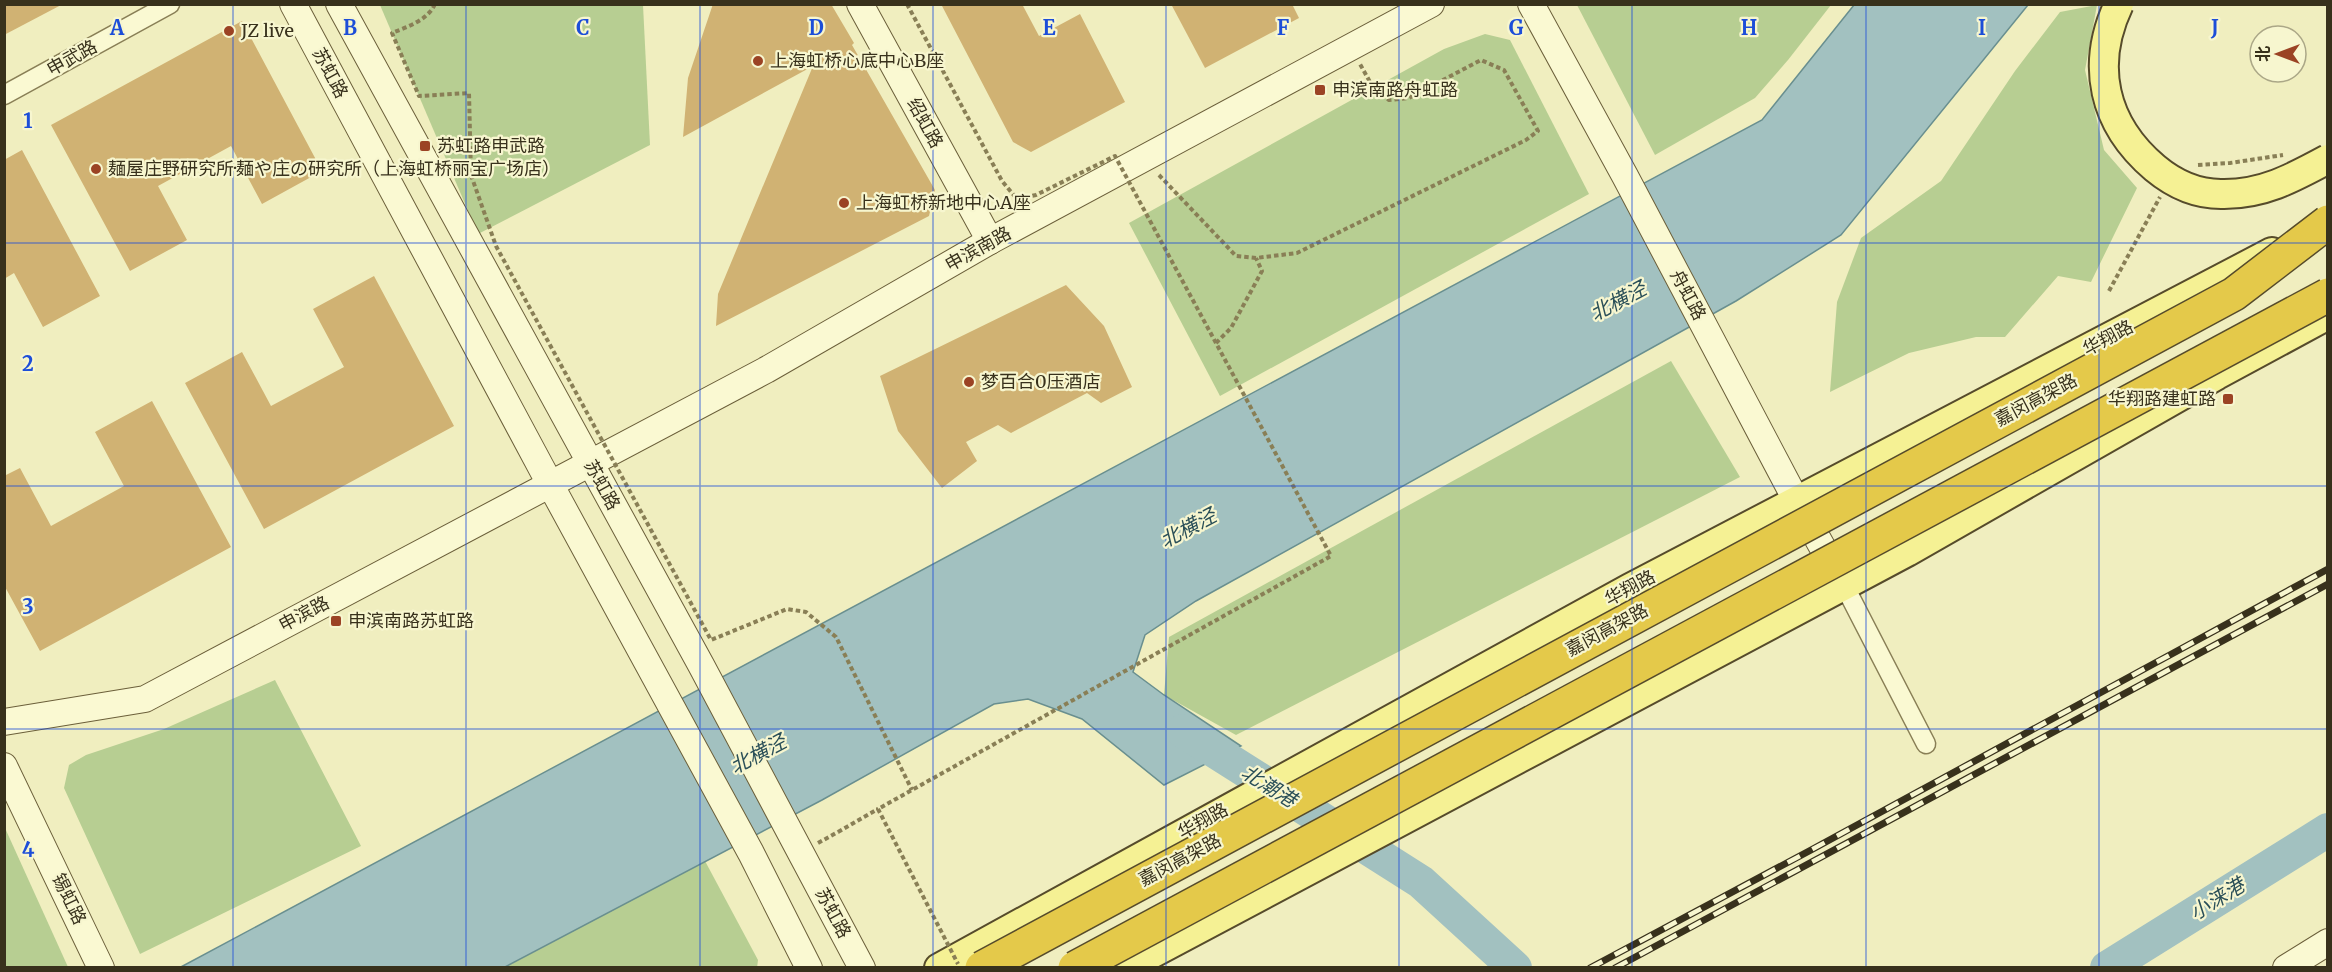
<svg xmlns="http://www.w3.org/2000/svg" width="2332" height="972" viewBox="0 0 2332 972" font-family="Merriweather,'Noto Sans SC','Noto Sans JP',serif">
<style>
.green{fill:#b7ce92}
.water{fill:#a2c1c0;stroke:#698f8f;stroke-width:1.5}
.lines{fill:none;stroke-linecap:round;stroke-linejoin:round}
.river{stroke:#a2c1c0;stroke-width:34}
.building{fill:#d0b273}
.street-casing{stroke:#897f56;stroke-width:21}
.secondary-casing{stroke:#6b5f3a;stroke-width:28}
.primary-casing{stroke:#564b2b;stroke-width:32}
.path{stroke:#897f56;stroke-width:4;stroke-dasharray:4.5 3;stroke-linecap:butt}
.street{stroke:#faf9d2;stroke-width:18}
.secondary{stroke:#faf9d2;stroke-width:26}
.primary{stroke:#f5f194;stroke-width:28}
.rail-casing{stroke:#38311c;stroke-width:7}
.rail{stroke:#f7f6cf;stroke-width:4.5;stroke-dasharray:14;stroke-linecap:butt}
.primary-bridge-casing{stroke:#564b2b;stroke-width:32;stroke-linecap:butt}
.highway-bridge-casing{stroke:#564b2b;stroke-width:36;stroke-linecap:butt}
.path-bridge{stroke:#897f56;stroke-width:4;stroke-dasharray:4.5 3;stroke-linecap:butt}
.primary-bridge{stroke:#f5f194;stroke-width:28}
.highway-bridge{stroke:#e4c94a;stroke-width:33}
.grid{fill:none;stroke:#1d4ed8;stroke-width:1.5;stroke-opacity:0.55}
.poi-dot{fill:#9b4324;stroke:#f7f6cf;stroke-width:2}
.labels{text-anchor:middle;stroke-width:4.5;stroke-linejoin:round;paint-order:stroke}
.poi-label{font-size:18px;fill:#38311c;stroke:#f7f6cf;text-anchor:start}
.street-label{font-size:18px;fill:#38311c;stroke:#f7f6cf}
.water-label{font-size:20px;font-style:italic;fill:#2a4f58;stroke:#f7f6cf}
.grid-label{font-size:20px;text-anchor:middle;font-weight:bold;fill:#1d4ed8;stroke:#f7f6cf;stroke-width:4.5;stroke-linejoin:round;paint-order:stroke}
</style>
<rect width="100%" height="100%" fill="#f0eebf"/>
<g class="green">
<path d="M380,5H643L650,145L478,234Z"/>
<path d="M1577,5H1831L1788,60L1755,98L1655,155Z"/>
<path d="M2097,5L2085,70L2104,150L2137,188L2091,282L2058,276L2005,337H1976L1909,353L1830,392L1837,302L1861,238L1941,181L2015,71L2060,12Z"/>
<path d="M1485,34L1510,40L1589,194L1220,396L1129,223L1444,49Z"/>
<path d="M1671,361L1740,477L1236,735L1164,695L1169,637Z"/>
<path d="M275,680L361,846L140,954L64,788L69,765L86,755L164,729Z"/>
<path d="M5,828L68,967H5Z"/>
<path d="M705,861L758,960L757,968H504Z"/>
</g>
<path class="water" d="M1854,5H2028L1841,235L1736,301L1196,601L1145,635L1133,672L1164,695L1241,746L1164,785L1082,719L1028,699L994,704L822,800L505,967L179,968L1762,120Z"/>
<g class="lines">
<g class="river">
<path d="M1183,731L1421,882L1515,968"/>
<path d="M2107,968L2328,830"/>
</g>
</g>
<g class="building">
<path d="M4,4H63L4,35Z"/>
<path d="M713,4H831L854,43L852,45L935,190L929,216L716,326L718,294L813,66L683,137L688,78Z"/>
<path d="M941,4H1022L1039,36L1080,14L1125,102L1031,152L1013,142Z"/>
<path d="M1171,4H1292L1299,18L1205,68Z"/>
<path d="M242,21L322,171L262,204L231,146L158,186L187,240L130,271L51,125Z"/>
<path d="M22,150L100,296L43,327L14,273L4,279V160Z"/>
<path d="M374,276L454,426L264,529L185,383L242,352L271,406L344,367L313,309Z"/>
<path d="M1066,285L1104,326L1132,387L1101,403L1087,393L1011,433L998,425L966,442L977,461L942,488L898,431L880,376Z"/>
<path d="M152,401L231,547L40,651L4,585V476L20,468L51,526L124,486L95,432Z"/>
</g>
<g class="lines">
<g class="street-casing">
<g id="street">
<path d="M4,95L170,4"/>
<path d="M1844,585L1926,744"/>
</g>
</g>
<g class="secondary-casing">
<g id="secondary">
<path d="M293,4L550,484L751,853L809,968"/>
<path d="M339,4L701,665L862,968"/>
<path d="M860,4L990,241"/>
<path d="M1531,4L1625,176L1796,500L1839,577"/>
<path d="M4,722L145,699L766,370L990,241L1431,4"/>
<path d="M4,766L101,968"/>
<path d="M2286,968L2328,942"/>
</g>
</g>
<g class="primary-casing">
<g id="primary">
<path d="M939,968L1630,588L2272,252"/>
<path d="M1125,968L1907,552L2217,375L2328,315"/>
</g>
</g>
<g class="path">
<path d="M435,4C428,20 407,27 392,33L419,96L469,93L471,175"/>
<path d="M2198,165L2230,163L2283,155"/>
<path d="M1159,175L1236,256L1256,258L1297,253L1526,140L1538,131L1504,70L1481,60L1409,98L1389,100L1375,91L1360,64"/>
<path d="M2109,291L2160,197"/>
<path d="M1216,343L1231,328L1262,271L1256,258"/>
<path d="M818,843L838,832"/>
</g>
<use href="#street" class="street"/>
<use href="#secondary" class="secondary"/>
<use href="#primary" class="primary"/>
<g class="rail-casing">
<g id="rail">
<path d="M1590,968L1811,850L2328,569"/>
<path d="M1615,968L2328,584"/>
</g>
</g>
<use href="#rail" class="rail"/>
<g class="primary-bridge-casing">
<path id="primary-bridge" d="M2119,4C2090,65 2103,124 2155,168C2173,183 2196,194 2221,194C2262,195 2293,178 2328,159"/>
</g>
<g class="highway-bridge-casing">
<g id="highway-bridge">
<path d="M982,968L2234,294L2328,222"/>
<path d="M1075,968L2328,295"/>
</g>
</g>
<g class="path-bridge">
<path d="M907,4L1002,181L1017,199L1036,195L1115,156L1331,556L878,809L958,964"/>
<path d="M471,175L496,246L711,640L787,609L806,612L836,637L912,790"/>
<path d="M838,832L878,809"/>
</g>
<use href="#primary-bridge" class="primary-bridge"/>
<use href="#highway-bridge" class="highway-bridge"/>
</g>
<path class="grid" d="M233,4V968M466,4V968M700,4V968M933,4V968M1166,4V968M1399,4V968M1632,4V968M1866,4V968M2099,4V968M4,243H2328M4,486H2328M4,729H2328"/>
<g class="poi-dot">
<circle cx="229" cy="31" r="6"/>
<circle cx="758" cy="61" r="6"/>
<rect x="1314" y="84" width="12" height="12" rx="3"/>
<rect x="419" y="140" width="12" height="12" rx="3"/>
<circle cx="96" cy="169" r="6"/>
<circle cx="844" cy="203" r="6"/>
<circle cx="969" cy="382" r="6"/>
<rect x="2222" y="393" width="12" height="12" rx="3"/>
<rect x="330" y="615" width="12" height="12" rx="3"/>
</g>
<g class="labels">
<g class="poi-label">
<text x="241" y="37">JZ live</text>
<text x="770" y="67">上海虹桥心底中心B座</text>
<text x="1332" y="96">申滨南路舟虹路</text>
<text x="437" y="152">苏虹路申武路</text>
<text x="108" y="175">麺屋庄野研究所·麺や庄の研究所（上海虹桥丽宝广场店）</text>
<text x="856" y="209">上海虹桥新地中心A座</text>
<text x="981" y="388">梦百合0压酒店</text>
<text x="2216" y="405" text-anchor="end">华翔路建虹路</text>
<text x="348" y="627">申滨南路苏虹路</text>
</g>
<g class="street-label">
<text transform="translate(72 58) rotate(-29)" y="6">申武路</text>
<text transform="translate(330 73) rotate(62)" y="6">苏虹路</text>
<text transform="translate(925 123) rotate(61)" y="6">绍虹路</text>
<text transform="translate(978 249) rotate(-29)" y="6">申滨南路</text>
<text transform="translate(1688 295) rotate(62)" y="6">舟虹路</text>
<text transform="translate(2108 338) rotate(-28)" y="6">华翔路</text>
<text transform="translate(2036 400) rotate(-28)" y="6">嘉闵高架路</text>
<text transform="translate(602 485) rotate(61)" y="6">苏虹路</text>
<text transform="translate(1630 588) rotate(-28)" y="6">华翔路</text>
<text transform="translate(304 614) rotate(-28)" y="6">申滨路</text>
<text transform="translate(1607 630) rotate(-28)" y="6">嘉闵高架路</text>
<text transform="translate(1203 821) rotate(-29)" y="6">华翔路</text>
<text transform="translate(1180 860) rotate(-28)" y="6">嘉闵高架路</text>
<text transform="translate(69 899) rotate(64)" y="6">锡虹路</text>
<text transform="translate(833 913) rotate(62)" y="6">苏虹路</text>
</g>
<g class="water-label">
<text transform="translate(1618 301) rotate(-28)" y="7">北横泾</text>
<text transform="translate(1188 528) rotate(-28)" y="7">北横泾</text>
<text transform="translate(758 754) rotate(-28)" y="7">北横泾</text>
<text transform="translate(1269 786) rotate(32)" y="7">北潮港</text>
<text transform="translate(2217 899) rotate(-32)" y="7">小涞港</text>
</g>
</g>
<g class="grid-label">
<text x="117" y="35">A</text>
<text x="350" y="35">B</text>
<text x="583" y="35">C</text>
<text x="816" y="35">D</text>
<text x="1049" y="35">E</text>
<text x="1283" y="35">F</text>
<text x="1516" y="35">G</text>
<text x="1749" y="35">H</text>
<text x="1982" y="35">I</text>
<text x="2215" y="35">J</text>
<text x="28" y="128">1</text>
<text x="28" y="371">2</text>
<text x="28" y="614">3</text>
<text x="28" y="857">4</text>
</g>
<rect width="2332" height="972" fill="none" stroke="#38311c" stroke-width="12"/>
<g transform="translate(2278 54) rotate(270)"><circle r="28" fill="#f7f6cf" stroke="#aba787" stroke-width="1.5"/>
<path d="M0-4.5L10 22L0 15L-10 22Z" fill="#9b4324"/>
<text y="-9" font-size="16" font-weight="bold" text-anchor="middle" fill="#38311c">北</text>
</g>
</svg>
